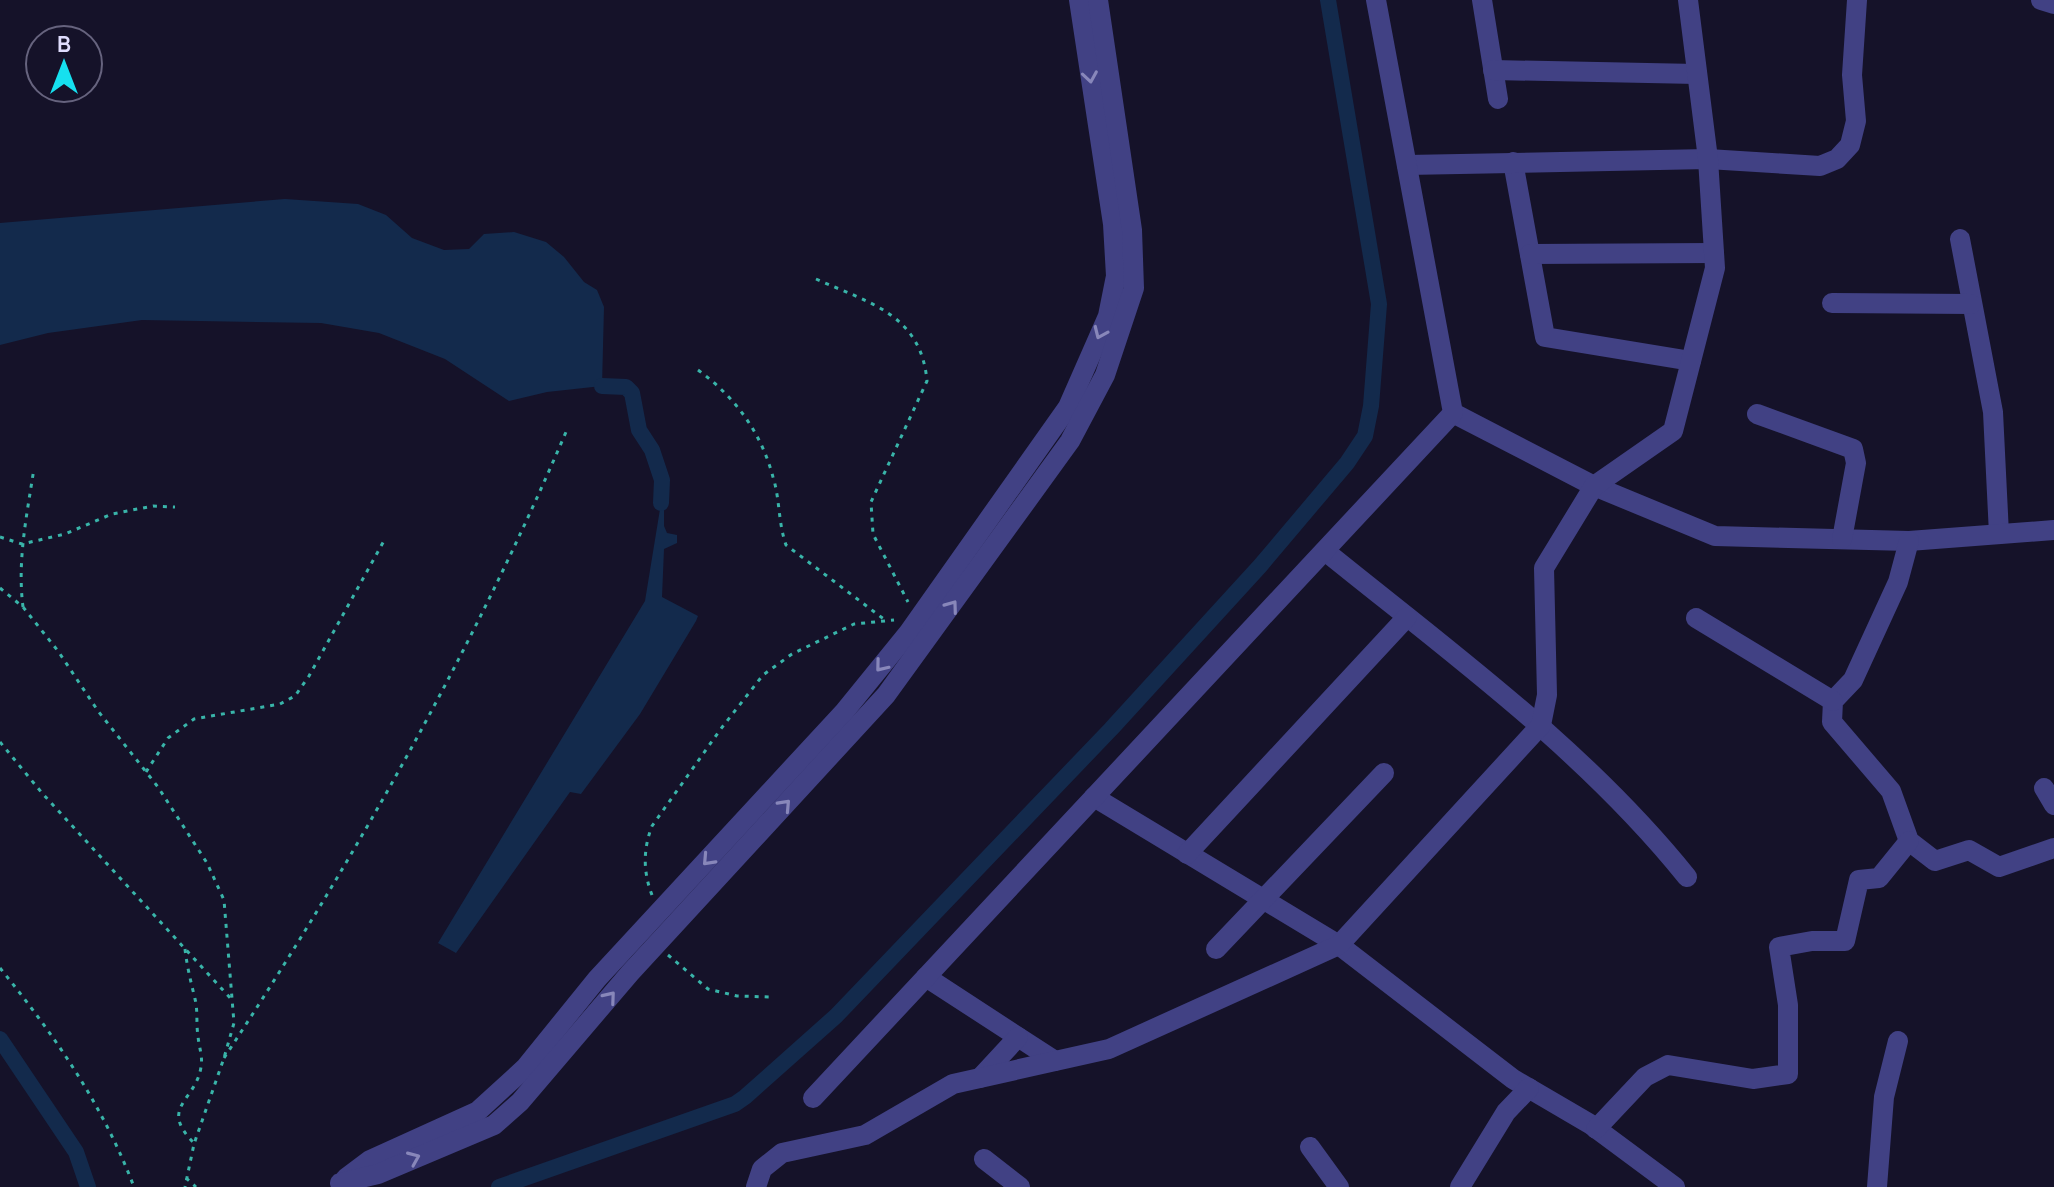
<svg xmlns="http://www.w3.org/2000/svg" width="2054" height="1187" viewBox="0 0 2054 1187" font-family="Manrope,sans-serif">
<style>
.water{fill:#132a4c}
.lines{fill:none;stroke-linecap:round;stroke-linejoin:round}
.canal{stroke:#132a4c;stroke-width:16}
.path{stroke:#39b4a9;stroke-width:3;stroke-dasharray:4 6;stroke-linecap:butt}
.street{stroke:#414184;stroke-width:20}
.oneway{stroke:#8887ba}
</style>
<rect width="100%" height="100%" fill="#151229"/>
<g class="water">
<path d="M285,199L358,204L386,215L412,238L444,250L469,249L484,234L514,232L546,242L564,257L584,282L597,290L604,307L602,386L547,392L509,401L445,359L379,333L321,323L142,320L48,333L0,345V223Z"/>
<path d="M661,503H664V526L667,533L677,535V543L664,549L662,597L698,616L696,621L640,714L581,794L570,792L456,953L438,943L645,601Z"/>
</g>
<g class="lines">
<g class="canal">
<path d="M602,386L626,387L632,393L639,430L652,450L662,480L661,503"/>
<path d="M0,1039L76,1152L88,1187"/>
<path d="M499,1187L735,1104L745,1097L836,1016L1111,729L1260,566L1347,463L1365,436L1371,406L1379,304L1328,0"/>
</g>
<g class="path">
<path d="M816,279C869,303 921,314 927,381L871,502L873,534L908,602"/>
<path d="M698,370C735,397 761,432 773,477C780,499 778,522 786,545L885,620"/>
<path d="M0,537L22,544L65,534L112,514L153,506L175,507"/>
<path d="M0,588L23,607L58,651L98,711L158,787L207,863L224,900L234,1023L224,1058L194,1144L185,1187"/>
<path d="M23,607C17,560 27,515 34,468"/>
<path d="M0,742L42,793L233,1001"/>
<path d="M146,772L168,738L194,719L280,704L295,696L309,676L385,539"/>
<path d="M652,895C643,872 643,849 652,826L720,730L763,675L792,654L854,624L894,620"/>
<path d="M185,949C187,967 191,982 195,999C198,1010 196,1024 198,1036C199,1048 203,1056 201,1067C196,1101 158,1107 194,1143"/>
<path d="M668,955L708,989L737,996L769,997"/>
<path d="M0,968C55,1036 103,1105 134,1187"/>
<path d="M224,1058C355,859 472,651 566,432"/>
<path d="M186,1178L196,1187"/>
</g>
<g class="street">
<path d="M1482,0L1498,99"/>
<path d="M2041,0L2054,4"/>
<path d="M1493,70L1697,74"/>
<path d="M1513,162L1545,337L1691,361"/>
<path d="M1407,165L1708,159L1820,166L1837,159L1850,145L1856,121L1852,75L1857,0"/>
<path d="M1960,239L1993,412L1999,534"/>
<path d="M1530,254L1714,253"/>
<path d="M1832,303L1971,304"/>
<path d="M1453,413L1594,486L1715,536L1909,541L2054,530"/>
<path d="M1757,414L1853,449L1856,463L1842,539"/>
<path d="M1909,541L1898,582L1853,680L1833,701L1832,722L1891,791L1909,841L1935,861L1969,850L1999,867L2054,848"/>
<path d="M1325,551C1451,653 1585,750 1687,877"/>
<path d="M1696,618L1833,701"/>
<path d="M2044,788L2054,805"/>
<path d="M1094,797L1339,945L1513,1079L1590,1124L1675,1187"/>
<path d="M1187,854L1407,617"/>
<path d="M1216,949L1384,773"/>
<path d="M926,977L1055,1061"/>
<path d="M980,1078L1018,1037"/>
<path d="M813,1098L1453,413L1376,0"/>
<path d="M1596,1129L1645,1077L1668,1065L1753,1079L1788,1074V1005L1779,947L1812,941H1845L1859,880L1879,878L1909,841"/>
<path d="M1310,1147L1339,1187"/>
<path d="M984,1159L1020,1187"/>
<path d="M346,1178L370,1160L478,1111L525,1068L597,979L844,712L909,632L1068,407L1108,316L1116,276L1113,224L1079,0"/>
<path d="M340,1183L378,1174L494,1125L520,1102L630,973L886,695L1070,441L1105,375L1134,288L1132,230L1098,0"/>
<path d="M756,1187L762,1169L782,1153L865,1135L953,1084L1109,1049L1339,945L1541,725L1547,695L1544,568L1594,486L1673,431L1715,268L1708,159L1688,0"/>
<path d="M1460,1187L1506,1112L1529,1088"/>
<path d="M1877,1187L1884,1097L1898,1041"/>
</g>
</g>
<defs><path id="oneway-chevron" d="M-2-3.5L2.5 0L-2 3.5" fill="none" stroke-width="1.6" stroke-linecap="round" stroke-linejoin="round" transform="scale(2)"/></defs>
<g class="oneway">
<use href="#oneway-chevron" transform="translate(1090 77) rotate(81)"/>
<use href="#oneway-chevron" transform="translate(1100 333) rotate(114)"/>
<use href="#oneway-chevron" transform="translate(952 606) rotate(-54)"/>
<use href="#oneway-chevron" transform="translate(881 666) rotate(129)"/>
<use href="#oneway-chevron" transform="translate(785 805) rotate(-47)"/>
<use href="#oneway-chevron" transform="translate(708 860) rotate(133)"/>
<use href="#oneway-chevron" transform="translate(610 997) rotate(-50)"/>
<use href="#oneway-chevron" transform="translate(414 1158) rotate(-23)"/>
</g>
<g transform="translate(64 64)"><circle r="38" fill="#151229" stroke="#66637e" stroke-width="2"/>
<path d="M0-6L14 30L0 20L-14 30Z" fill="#16e0ef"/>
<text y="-12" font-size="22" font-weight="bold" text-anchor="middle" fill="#dfdcfd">B</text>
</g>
</svg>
